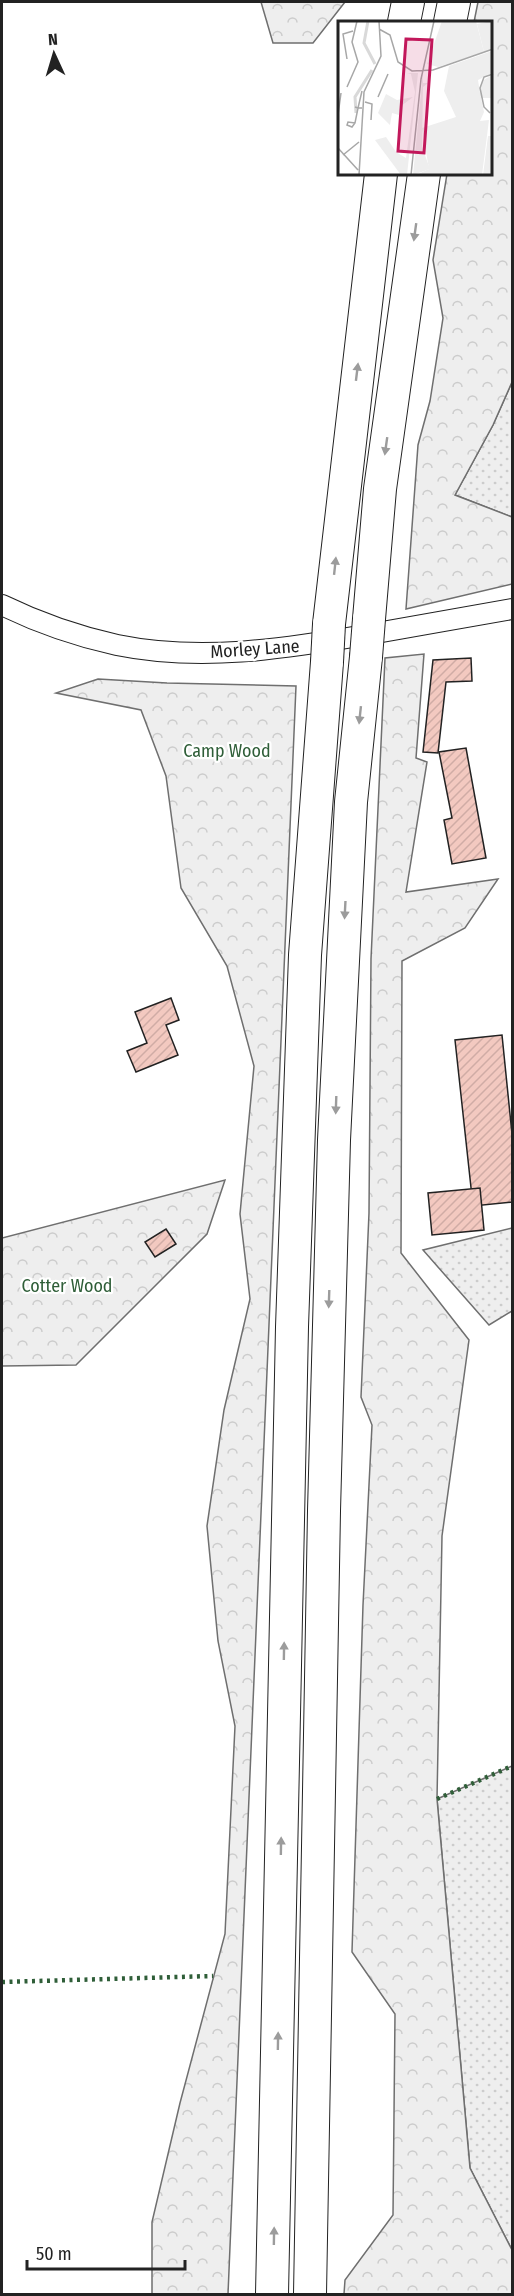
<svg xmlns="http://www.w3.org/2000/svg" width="514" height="2296" viewBox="0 0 514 2296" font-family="'Fira Sans Condensed',sans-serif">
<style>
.grass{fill:url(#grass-dots);stroke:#6f6f6f;stroke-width:1.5}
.forest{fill:url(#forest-crowns);stroke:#6f6f6f;stroke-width:1.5}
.building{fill:url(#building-hatch);stroke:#222;stroke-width:1.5}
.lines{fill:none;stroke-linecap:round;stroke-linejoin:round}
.minor-casing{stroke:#222;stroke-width:22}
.trunk-casing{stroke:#222;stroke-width:34}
.minor{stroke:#fff;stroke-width:20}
.trunk{stroke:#fff;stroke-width:32}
.trunk-bridge-casing{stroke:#222;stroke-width:34;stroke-linecap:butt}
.trunk-bridge{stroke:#fff;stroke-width:32}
.hedge{stroke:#2f5e38;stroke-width:4.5;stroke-dasharray:3 4.5;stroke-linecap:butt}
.oneway{fill:#9c9c9c}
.labels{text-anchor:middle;stroke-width:4.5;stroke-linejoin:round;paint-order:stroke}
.street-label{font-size:18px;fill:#222;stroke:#fff}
.park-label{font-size:18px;fill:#2f5e38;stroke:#fff}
.inset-river{fill:none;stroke:#d9d9d9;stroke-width:3}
.inset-road{fill:none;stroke:#a7a7a7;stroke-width:1.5}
.view{fill:#c2185b;fill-opacity:0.15;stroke:#c2185b;stroke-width:3}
.inset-edge{fill:none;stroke:#222;stroke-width:3}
</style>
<defs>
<pattern id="grass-dots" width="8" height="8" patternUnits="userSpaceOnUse" patternTransform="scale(1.5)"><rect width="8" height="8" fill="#eee"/><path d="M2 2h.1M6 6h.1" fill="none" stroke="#ccc" stroke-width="1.8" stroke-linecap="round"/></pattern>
<pattern id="forest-crowns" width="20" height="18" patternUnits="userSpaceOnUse" patternTransform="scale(1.5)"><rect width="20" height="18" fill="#eee"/><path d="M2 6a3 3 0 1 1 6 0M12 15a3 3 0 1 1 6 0" fill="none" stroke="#ccc"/></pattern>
<pattern id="building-hatch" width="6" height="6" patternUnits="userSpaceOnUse" patternTransform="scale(1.5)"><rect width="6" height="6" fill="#f3c9c0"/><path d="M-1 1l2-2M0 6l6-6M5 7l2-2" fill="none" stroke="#d0aca5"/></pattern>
</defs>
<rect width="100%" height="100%" fill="#fff"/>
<g class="grass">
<path d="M512,382V517L455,495L493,425Z"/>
<path d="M512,1228V1311L489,1325L423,1250Z"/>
<path d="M512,1766V2250L470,2168L437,1799Z"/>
</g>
<g class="forest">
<path d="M261,2H345L313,43H273Z"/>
<path d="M478,2H512V382L493,425L455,495L512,517V584L406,609L418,445L430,401L443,318L433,260L447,174H492V22H474Z"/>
<path d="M424,654L416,758L427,762L406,892L498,879L465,928L402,961L401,1253L469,1340L442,1536L437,1799L470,2168L512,2250V2294H344L345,2280L393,2215L395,2014L352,1952L363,1605L372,1425L361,1397L369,1213L371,959L385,658Z"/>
<path d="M98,679L167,683L296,686L228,2294H152V2222L180,2103L225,1934L235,1726L218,1641L207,1526L224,1410L250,1299L240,1214L254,1066L227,966L181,888L166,776L141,710L56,693Z"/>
<path d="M225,1180L207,1234L76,1365L2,1366V1238Z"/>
</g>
<g class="building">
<path d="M471,658L472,681L446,682L438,753L423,752L433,660Z"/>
<path d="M466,748L486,858L452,864L444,820L452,818L439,752Z"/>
<path d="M171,998L179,1020L166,1025L178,1055L136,1072L127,1051L147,1043L135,1012Z"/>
<path d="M502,1035L512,1134V1202L473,1206L455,1040Z"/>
<path d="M480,1188L484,1230L432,1235L428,1193Z"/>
<path d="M166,1229L176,1244L155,1257L145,1242Z"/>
</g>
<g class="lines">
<g class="minor-casing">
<path id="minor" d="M2,605C39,623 76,636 117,645C200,662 283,649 365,635C414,626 463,618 512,609"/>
</g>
<g class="trunk-casing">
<g id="trunk">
<path d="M404,22L408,2"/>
<path d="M450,22L454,2"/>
<path d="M369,619L380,489L424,174"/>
<path d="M329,624L381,174"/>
<path d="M272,2294L292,1327L305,955L327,662"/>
<path d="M310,2294L324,1511L334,1140L351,802L366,657"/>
</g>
</g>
<use href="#minor" class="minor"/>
<use href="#trunk" class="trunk"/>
<g class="trunk-bridge-casing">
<g id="trunk-bridge">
<path d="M366,657L369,619"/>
<path d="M327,662L329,624"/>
</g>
</g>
<use href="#trunk-bridge" class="trunk-bridge"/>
<g class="hedge">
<path d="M437,1799L512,1766"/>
<path d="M2,1982L213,1976"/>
</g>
</g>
<defs><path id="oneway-solid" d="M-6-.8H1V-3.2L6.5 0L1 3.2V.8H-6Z" transform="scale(1.5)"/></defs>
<g class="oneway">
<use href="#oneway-solid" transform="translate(415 232) rotate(98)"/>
<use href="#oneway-solid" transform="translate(357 372) rotate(-83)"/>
<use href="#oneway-solid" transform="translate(386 446) rotate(98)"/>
<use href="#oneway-solid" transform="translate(335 566) rotate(-84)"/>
<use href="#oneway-solid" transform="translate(360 715) rotate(96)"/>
<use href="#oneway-solid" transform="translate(345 910) rotate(93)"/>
<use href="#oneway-solid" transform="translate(336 1105) rotate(92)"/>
<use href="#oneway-solid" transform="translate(329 1299) rotate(92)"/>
<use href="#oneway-solid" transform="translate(284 1651) rotate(-89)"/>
<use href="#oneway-solid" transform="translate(281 1846) rotate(-89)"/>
<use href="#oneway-solid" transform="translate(278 2041) rotate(-89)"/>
<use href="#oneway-solid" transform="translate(274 2236) rotate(-89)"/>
</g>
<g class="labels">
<g class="street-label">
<text transform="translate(255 649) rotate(-4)" y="6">Morley Lane</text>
</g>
<g class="park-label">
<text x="227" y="757">Camp Wood</text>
<text x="67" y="1292">Cotter Wood</text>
</g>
</g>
<g transform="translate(338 21)">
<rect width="154" height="154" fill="#fff"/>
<path d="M104,0H138L146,31L100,46L89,43ZM154,30V52L140,59L142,72L144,60L154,54V77H143L146,91L142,100L151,99L144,154H78L91,148L84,107L118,96L106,70L111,45ZM150,115H154V154H145Z" fill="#eee"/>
<path d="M154,0V28L146,31L139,3ZM85,51V62H90L85,66L84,126L92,148L75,154ZM69,52H80L69,154H63L37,119L48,116L58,131L68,137L77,71L73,53ZM48,73L59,79L75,76L63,85L61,94L54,92L52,104L40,92Z" fill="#eee"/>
<path class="inset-river" d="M30,0L26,22L37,43M18,92L17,76L34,49"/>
<path class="inset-road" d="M41,8L52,14L60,41L74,50L95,49L155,28M9,38L5,13L15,10M9,66L20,41L14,21L19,0M40,76L50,53M27,81L34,83L33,99M17,86L20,87L24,70M152,92L146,86L142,67L146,56L155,53M0,94L3,72M17,102L10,101L9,104L14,106L17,102L20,87H24M0,127L20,149M5,134L21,121M21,154L26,71L43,35L41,0M73,154L83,58L96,0"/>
<path class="view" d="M68,18L94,19L86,132L60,130Z"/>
<rect width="154" height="154" class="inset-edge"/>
</g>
<rect width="514" height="2296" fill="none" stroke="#222222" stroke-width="6"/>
<g transform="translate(54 54) rotate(356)" stroke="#ffffff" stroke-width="4.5" paint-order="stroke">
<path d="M0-4.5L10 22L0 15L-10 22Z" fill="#222222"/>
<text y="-9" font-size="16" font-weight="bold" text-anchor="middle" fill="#222222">N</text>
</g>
<path d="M27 2260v9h158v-9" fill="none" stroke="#222222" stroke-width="3"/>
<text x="36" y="2260" font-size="18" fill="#222222" stroke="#ffffff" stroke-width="4.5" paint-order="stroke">50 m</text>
</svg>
